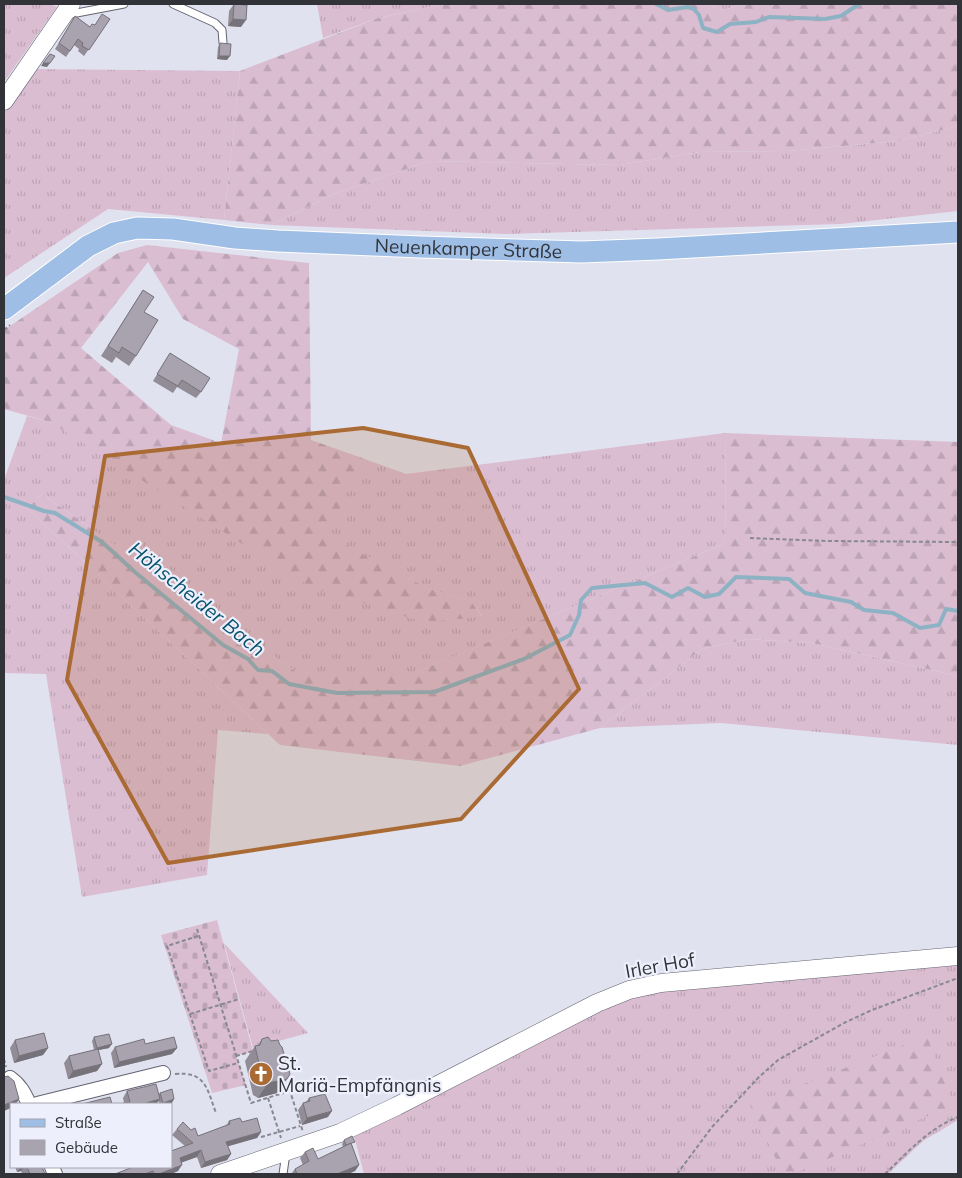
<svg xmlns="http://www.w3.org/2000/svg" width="962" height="1178" viewBox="0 0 962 1178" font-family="Mulish,sans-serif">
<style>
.grass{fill:url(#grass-tufts)}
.forest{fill:url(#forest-firs);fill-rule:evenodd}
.cemetery{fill:url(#cemetery-stones)}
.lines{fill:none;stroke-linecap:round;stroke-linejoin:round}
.stream{stroke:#8cb2c3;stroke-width:4}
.service-casing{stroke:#636470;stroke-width:9}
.minor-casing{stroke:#636470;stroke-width:16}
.tertiary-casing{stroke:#636470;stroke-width:19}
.primary-casing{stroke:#fff;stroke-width:23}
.path{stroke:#878892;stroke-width:2;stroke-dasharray:4 2.5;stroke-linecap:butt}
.service{stroke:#fff;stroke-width:7}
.minor{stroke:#fff;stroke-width:14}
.tertiary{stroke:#fff;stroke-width:18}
.primary{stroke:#9ebee6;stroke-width:21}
.wall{fill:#918c96}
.shaded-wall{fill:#76727a}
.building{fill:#a9a3af;stroke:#76727a}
.marked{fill:#aa6a33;fill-opacity:0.2;stroke:#aa6a33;stroke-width:4;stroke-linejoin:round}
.labels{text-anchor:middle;stroke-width:4.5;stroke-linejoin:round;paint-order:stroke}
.street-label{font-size:19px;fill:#323338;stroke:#eeeffd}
.poi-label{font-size:19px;fill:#323338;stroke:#eeeffd;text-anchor:start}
.water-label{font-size:20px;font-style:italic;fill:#05526b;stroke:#eeeffd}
</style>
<defs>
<pattern id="grass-tufts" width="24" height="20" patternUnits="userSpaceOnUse" patternTransform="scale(1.25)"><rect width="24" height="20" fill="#dbbdd2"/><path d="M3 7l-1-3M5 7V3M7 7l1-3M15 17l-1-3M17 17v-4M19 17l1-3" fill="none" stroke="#bca3b5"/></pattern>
<pattern id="forest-firs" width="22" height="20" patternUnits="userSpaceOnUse" patternTransform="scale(1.25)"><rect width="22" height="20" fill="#dbbdd2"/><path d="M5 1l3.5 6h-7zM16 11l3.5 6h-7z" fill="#bca3b5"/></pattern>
<pattern id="cemetery-stones" width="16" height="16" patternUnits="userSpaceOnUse" patternTransform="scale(1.25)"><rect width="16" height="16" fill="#dbbdd2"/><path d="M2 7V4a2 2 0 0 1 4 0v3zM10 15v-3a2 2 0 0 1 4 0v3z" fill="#bca3b5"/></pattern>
</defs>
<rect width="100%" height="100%" fill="#e1e2f0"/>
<g class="grass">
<path d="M4,4H51L57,7L4,82Z"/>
<path d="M317,4H444L378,18L323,38Z"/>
<path d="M706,4H747L722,10Z"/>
<path d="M31,69L240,71L224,220L108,209L4,278V111Z"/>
<path d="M958,126V211L841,224L505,234L271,225L336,193L430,161L620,165L699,152L787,151L898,141Z"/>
<path d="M27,416L50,422L423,622L482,616L471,601L429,589L328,536L362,458L406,474L725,433L726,543L414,673H298L42,494L27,508L268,734L218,730L207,875L82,897L46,674L4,673V480Z"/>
<path d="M748,639L812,643L958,676V745L721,723L600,728L702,649Z"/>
<path d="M224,943L308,1033L253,1048Z"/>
<path d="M958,963V1120L923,1141L888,1174H364L353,1132L613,1003L651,991Z"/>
</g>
<g class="forest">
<path d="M444,4H706L722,10L747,4H958V126L898,141L787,151L699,152L620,165L430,161L336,193L271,225L224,220L240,71L378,18Z"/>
<path d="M147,245L309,263L311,440L362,458L329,536L429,589L471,601L482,617L423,622L309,586L50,422L4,409V330L118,253ZM148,262L183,319L239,349L221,443L171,425L81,348Z"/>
<path d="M725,433L958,442V676L812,643L748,639L702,649L600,728L460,766L280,745L27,508L42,494L298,673H414L726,543Z"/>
<path d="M927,1036L953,1105L793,1174H783L750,1105Z"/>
</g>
<path class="cemetery" d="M217,920L253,1051L236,1056L246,1085L212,1093L161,935Z"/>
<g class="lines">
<g class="stream">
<path d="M656,4L668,10L688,7L694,9L699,15L703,28L717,32L730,24L756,22L769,17L825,19L841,16L859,4"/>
<path d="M4,497L44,511L55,513L102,542L136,573L223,645L248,659L258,670L272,671L289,684L337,693L434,692L524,659L570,635L579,615L581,600L592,588L645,583L672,597L688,588L705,597L719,594L736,577L789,579L805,593L851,602L864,610L893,613L920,628L939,625L946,609L958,611"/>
</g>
<g class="service-casing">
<g id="service">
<path d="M173,4L215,23L222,30L223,43"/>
<path d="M66,15L124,4"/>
<path d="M283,1174L286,1153"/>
</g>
</g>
<g class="minor-casing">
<g id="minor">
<path d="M10,1078C20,1085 24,1093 29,1104"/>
<path d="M37,1104L163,1073"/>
<path d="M52,1167L55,1174"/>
</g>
</g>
<g class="tertiary-casing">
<g id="tertiary">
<path d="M4,101L71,4"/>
<path d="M220,1174L340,1133L397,1106L597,1003L629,990L661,983L958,956"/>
</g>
</g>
<g class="primary-casing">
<g id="primary">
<path id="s1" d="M4,309L88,246L114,233L137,228L173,229L235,238L278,241L421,247L582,252L658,249L958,232"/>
</g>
</g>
<g class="path">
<path d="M4,330L10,325"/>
<path d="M750,538L826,541L958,542"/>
<path d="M197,929L251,1103L290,1091L303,1132"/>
<path d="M198,936L167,946L209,1071L238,1063"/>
<path d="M190,1014L239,999"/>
<path d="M236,1056L253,1051"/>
<path d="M4,1059L6,1067"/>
<path d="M175,1074C206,1071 207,1089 216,1113"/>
<path d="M282,1083L285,1092"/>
<path d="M268,1098L281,1138"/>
<path d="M261,1137L300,1126"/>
<path d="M677,1174L712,1127L759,1077L778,1060L844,1023L872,1010L958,978"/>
<path d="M885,1174C907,1153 929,1128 958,1117"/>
</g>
<use href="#service" class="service"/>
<use href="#minor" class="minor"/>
<use href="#tertiary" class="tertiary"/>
<use href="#primary" class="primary"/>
</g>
<g class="wall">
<path d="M234,4L241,27L228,26L229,11Z"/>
<path d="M75,16L90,27L110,19L84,56L78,51L79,49L74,45L66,57L55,49Z"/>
<path d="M220,43L227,60L217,59L218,47Z"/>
<path d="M143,290L144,312L136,356L129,366L116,357L112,363L101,356Z"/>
<path d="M170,353L201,392L196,398L177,387L173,393L153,381Z"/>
<path d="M94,1037L109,1048L98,1050L102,1064L97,1071L68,1079L64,1063L69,1056L94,1050L92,1041Z"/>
<path d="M262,1039L277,1093L258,1098L253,1095L245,1061L255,1046L258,1045Z"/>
<path d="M15,1040L48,1048L43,1055L14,1063L10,1048Z"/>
<path d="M145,1044L177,1048L172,1054L114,1068L111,1053L115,1047Z"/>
<path d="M127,1091L159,1094L160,1093L172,1103L167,1104H159V1101L156,1104H120L124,1103L123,1098Z"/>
<path d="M309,1098L328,1117L302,1125L298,1110L303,1103L306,1102Z"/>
<path d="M229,1121L242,1122L261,1132L257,1138L228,1146L231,1154L227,1160L201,1168L197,1157L181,1162L178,1171L171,1174H115L130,1168L131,1167H171L185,1146L172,1135L177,1129L198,1136L226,1126Z"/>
<path d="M344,1140L352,1145L359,1165L355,1171L348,1174H291L295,1169L303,1165L300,1158L305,1152L318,1159L343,1147L342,1144Z"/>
<path d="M15,1167H42L45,1174H22L21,1171L17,1172Z"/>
</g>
<g class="shaded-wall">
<path d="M233,19L246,20L241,27L228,26Z"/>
<path d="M219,56H230L227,60L217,59Z"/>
<path d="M43,63H50L47,67L41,66Z"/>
<path d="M112,1044L109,1048L94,1051L97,1048Z"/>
<path d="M48,1048L43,1055L14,1063L19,1056Z"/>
<path d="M177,1048L172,1054L114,1068L119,1062Z"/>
<path d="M102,1064L97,1071L68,1079L73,1071Z"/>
<path d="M287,1079L277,1093L258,1098L268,1083Z"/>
<path d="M19,1099L16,1104H11V1108L4,1111V1105Z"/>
<path d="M160,1099L156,1104H145L146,1103Z"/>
<path d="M174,1099L172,1103L167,1104H161L163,1103Z"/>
<path d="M332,1111L328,1117L302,1125L307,1118Z"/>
<path d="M261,1132L257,1138L222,1148L226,1142Z"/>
<path d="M201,1150L197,1157L175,1165L180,1158Z"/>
<path d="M231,1154L227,1160L201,1168L205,1162Z"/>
<path d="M182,1165L178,1171L171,1174H159Z"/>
<path d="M359,1165L355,1171L348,1174H337Z"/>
<path d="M21,1167H24L21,1171L17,1172Z"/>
</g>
<g class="building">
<path d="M234,4L247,5L246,20L233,19Z"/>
<path d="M102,14L110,19L89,50L82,46L83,43L78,39L70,51L59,43L75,16L90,27L92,24L95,25Z"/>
<path d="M220,43L231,44L230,56H219Z"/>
<path d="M50,54L55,56L50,63H43Z"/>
<path d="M143,290L154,297L144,312L158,320L136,356L122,347L119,353L108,346Z"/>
<path d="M170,353L210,378L201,392L182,380L178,386L157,374Z"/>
<path d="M44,1033L48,1048L19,1056L15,1040Z"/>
<path d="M109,1034L112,1044L97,1048L94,1037Z"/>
<path d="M174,1037L177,1048L119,1062L115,1047L144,1039L145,1044Z"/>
<path d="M268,1037L271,1041L278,1040L280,1045L282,1047L290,1074L287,1079L268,1083L263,1081L255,1046L260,1045L262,1039Z"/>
<path d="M98,1049L102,1064L73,1071L69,1056Z"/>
<path d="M8,1076L14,1081L19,1099L4,1105V1077Z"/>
<path d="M156,1084L160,1099L146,1103V1104H120L130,1102L127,1091Z"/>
<path d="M172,1089L174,1099L163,1103L160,1093Z"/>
<path d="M325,1094L332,1111L307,1118L303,1103L310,1101L309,1098Z"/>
<path d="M110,1097L112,1104H82Z"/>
<path d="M240,1118L242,1122L257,1118L261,1132L226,1142L231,1154L205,1162L201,1150L180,1158L182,1165L159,1174H154L153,1171L145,1174H115L133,1167H171V1151L193,1143L177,1129L183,1122L191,1130L195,1128L198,1136L230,1124L229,1121Z"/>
<path d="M352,1136L355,1142L346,1145L344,1140Z"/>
<path d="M351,1143L359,1165L337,1174H297L295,1169L309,1161L305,1152L313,1148L318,1159Z"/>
<path d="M27,1167H42L45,1174H30Z"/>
</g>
<path class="marked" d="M363,428L468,448L579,689L461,819L168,863L67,680L105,456Z"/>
<defs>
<g id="church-disc" transform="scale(1.25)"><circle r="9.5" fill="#aa6a33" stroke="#eeeffd"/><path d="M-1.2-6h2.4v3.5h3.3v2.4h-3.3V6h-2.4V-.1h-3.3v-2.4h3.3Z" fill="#fff"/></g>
</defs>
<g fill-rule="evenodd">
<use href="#church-disc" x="261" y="1074"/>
</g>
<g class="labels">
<g class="street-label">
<text dy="7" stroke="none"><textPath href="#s1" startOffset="490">Neuenkamper Straße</textPath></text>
<text transform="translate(660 965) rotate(-10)" y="7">Irler Hof</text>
</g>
<g class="poi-label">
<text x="278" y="1070">St.<tspan x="278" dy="22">Mariä-Empfängnis</tspan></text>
</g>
<g class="water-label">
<text transform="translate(197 599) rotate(39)" y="7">Höhscheider Bach</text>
</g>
</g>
<rect width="962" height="1178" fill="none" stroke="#323338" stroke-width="10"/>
<rect x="10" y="1103" width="162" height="65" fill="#eeeffd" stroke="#a3a4ae"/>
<rect x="20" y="1119" width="25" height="8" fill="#9ebee6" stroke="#a3a4ae"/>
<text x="55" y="1128" font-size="15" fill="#323338">Straße</text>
<rect x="20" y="1140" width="25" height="15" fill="#a9a3af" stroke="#a3a4ae"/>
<text x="55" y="1153" font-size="15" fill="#323338">Gebäude</text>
</svg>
